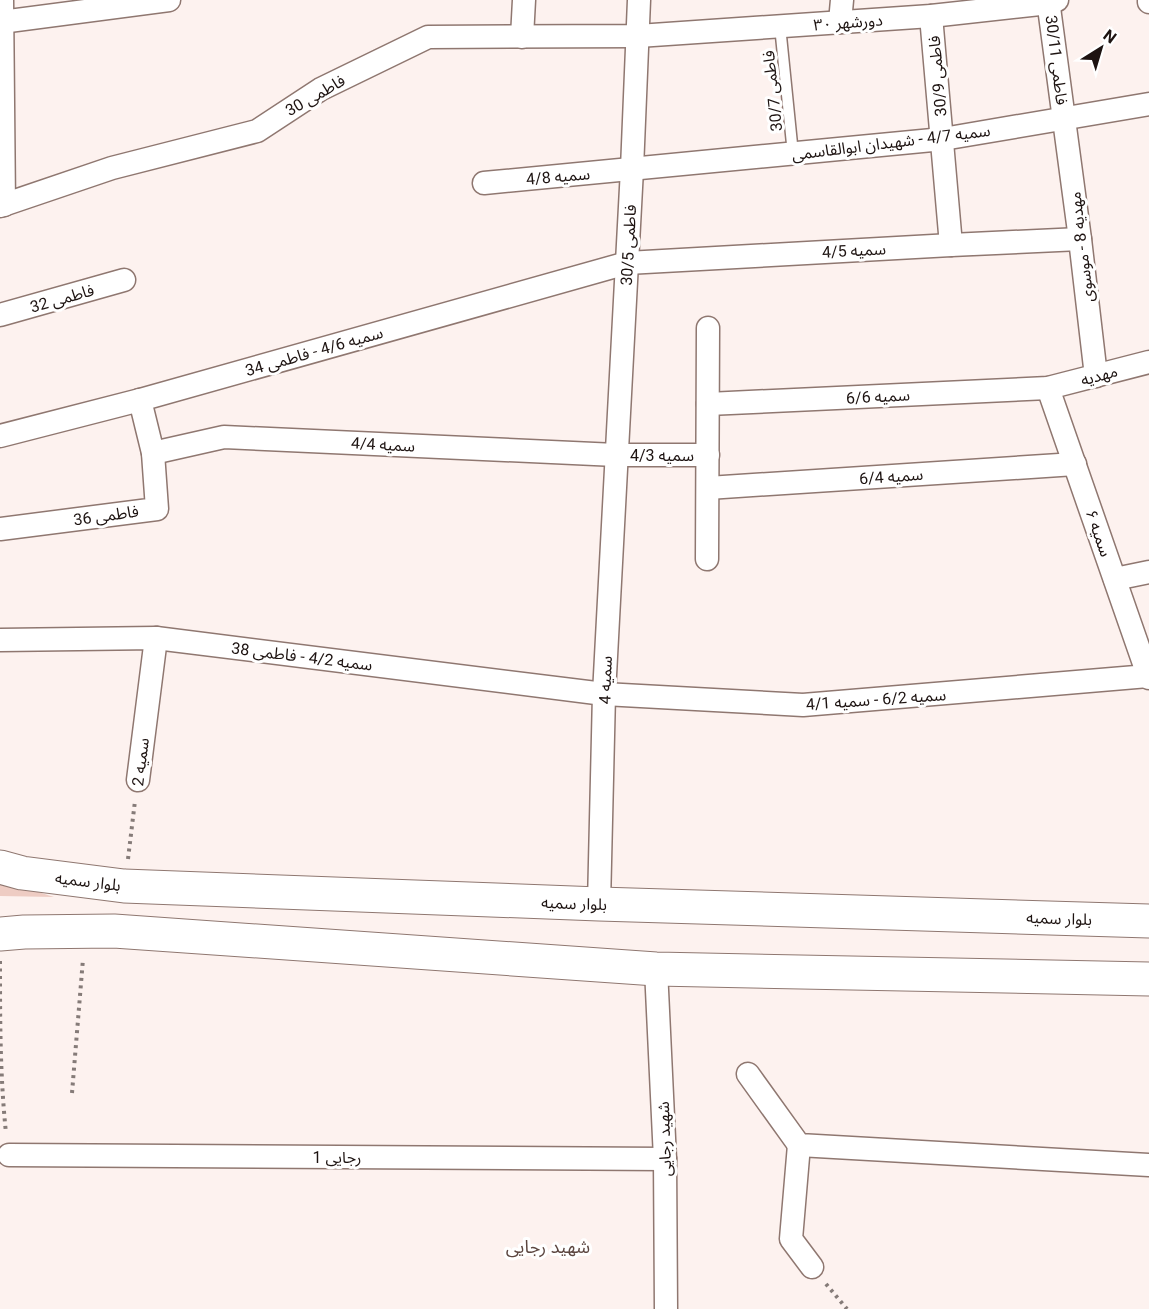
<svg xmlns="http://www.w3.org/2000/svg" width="1149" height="1309" viewBox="0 0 1149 1309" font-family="Roboto,'Noto Sans Arabic',sans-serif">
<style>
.green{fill:#eeccc3}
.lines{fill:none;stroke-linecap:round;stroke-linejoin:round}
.service-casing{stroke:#8f7770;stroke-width:13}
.minor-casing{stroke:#8f7770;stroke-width:25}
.primary-casing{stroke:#8f7770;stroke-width:35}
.path{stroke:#857b78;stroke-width:4;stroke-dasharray:3 4.5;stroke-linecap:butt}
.service{stroke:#fff;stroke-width:10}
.minor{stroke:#fff;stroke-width:22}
.primary{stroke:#fff;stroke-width:33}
.labels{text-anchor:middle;stroke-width:6;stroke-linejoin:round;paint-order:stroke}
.street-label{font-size:16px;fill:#1d1311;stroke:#fff}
.neighbourhood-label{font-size:18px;fill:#5c4640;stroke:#fff}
</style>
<rect width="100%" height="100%" fill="#fdf2ef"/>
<path class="green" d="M0,880L54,897L0,896Z"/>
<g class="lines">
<g class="service-casing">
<path id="service" d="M780,26L793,154"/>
</g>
<g class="minor-casing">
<g id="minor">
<path d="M2,0L4,205"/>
<path d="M1048,0L1080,239L1096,376"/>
<path d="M1149,0V2"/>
<path d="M931,16L951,245"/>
<path d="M1,22L169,0"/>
<path d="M840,22L842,0"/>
<path d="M522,37L524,0"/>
<path d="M484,183L943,139L1149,104"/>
<path d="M0,206L112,168L257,131L321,89L428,37L638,36L931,16L1049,3L1057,0"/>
<path d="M0,315L124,280"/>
<path d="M1048,388L1149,678"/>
<path d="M708,404L1048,388L1149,362"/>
<path d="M0,436L140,400L627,263L951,245L1080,239"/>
<path d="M153,453L224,437L616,455H708"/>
<path d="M708,488L1075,464"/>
<path d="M0,529L157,509L153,453L140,400"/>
<path d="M707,559L708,328"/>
<path d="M1115,579L1149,572"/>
<path d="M0,640L156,638L604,694L803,705L1148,676"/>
<path d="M138,780L156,638"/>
<path d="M599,904L604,694L632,169L639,0"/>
<path d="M656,969L665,1159L666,1309"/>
<path d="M748,1074L799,1145L1149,1165"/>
<path d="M799,1145L791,1239L812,1267"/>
<path d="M9,1155L665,1159"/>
</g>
</g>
<g class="primary-casing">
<g id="primary">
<path d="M0,867L22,873L124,886L599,904L1149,921"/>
<path d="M0,934L24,932L114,931L656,969L1149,979"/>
</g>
</g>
<g class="path">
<path d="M128,859L135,801"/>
<path d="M0,961C0,1019 0,1076 6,1133"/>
<path d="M72,1093L83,959"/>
<path d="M826,1284L847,1309"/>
</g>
<use href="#service" class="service"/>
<use href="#minor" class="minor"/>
<use href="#primary" class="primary"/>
</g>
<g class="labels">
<g class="street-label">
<text transform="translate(848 22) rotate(-4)" y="6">دورشهر ۳۰</text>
<text transform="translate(1057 60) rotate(83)" y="6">فاطمی 30/11</text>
<text transform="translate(937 76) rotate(-95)" y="6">فاطمی 30/9</text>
<text transform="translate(772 91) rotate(-96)" y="6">فاطمی 30/7</text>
<text transform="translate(315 95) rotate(-30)" y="6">فاطمی 30</text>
<text transform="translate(891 142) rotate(-7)" y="6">سمیه 4/7 - شهیدان ابوالقاسمی</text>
<text transform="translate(558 176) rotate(-5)" y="6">سمیه 4/8</text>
<text transform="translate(628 245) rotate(-87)" y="6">فاطمی 30/5</text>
<text transform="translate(1081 247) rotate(-97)" y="6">مهدیه 8 - موسوی</text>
<text transform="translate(854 250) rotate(-3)" y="6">سمیه 4/5</text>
<text transform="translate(62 298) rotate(-16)" y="6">فاطمی 32</text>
<text transform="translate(314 351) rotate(-16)" y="6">سمیه 4/6 - فاطمی 34</text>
<text transform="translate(1099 375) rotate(-15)" y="6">مهدیه</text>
<text transform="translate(878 396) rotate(-3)" y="6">سمیه 6/6</text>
<text transform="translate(383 444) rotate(3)" y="6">سمیه 4/4</text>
<text x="662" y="461">سمیه 4/3</text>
<text transform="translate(891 476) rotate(-4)" y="6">سمیه 6/4</text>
<text transform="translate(106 515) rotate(-8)" y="6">فاطمی 36</text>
<text transform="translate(1099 533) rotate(71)" y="6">سمیه ۶</text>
<text transform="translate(302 656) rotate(7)" y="6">سمیه 4/2 - فاطمی 38</text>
<text transform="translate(605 680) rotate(-88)" y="6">سمیه 4</text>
<text transform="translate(876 699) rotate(-4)" y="6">سمیه 6/2 - سمیه 4/1</text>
<text transform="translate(140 762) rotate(-83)" y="6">سمیه 2</text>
<text transform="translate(88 881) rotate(7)" y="6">بلوار سمیه</text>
<text transform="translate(574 903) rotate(2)" y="6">بلوار سمیه</text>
<text transform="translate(1059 918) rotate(2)" y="6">بلوار سمیه</text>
<text transform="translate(664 1139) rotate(-92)" y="6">شهید رجایی</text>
<text x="337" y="1163">رجایی 1</text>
</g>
<g class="neighbourhood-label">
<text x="548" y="1253">شهید رجایی</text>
</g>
</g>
<g transform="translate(1101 48) rotate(37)" stroke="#ffffff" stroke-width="4.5" paint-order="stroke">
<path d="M0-4.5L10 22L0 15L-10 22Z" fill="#1d1311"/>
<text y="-9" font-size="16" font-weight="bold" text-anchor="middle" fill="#1d1311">N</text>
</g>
</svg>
